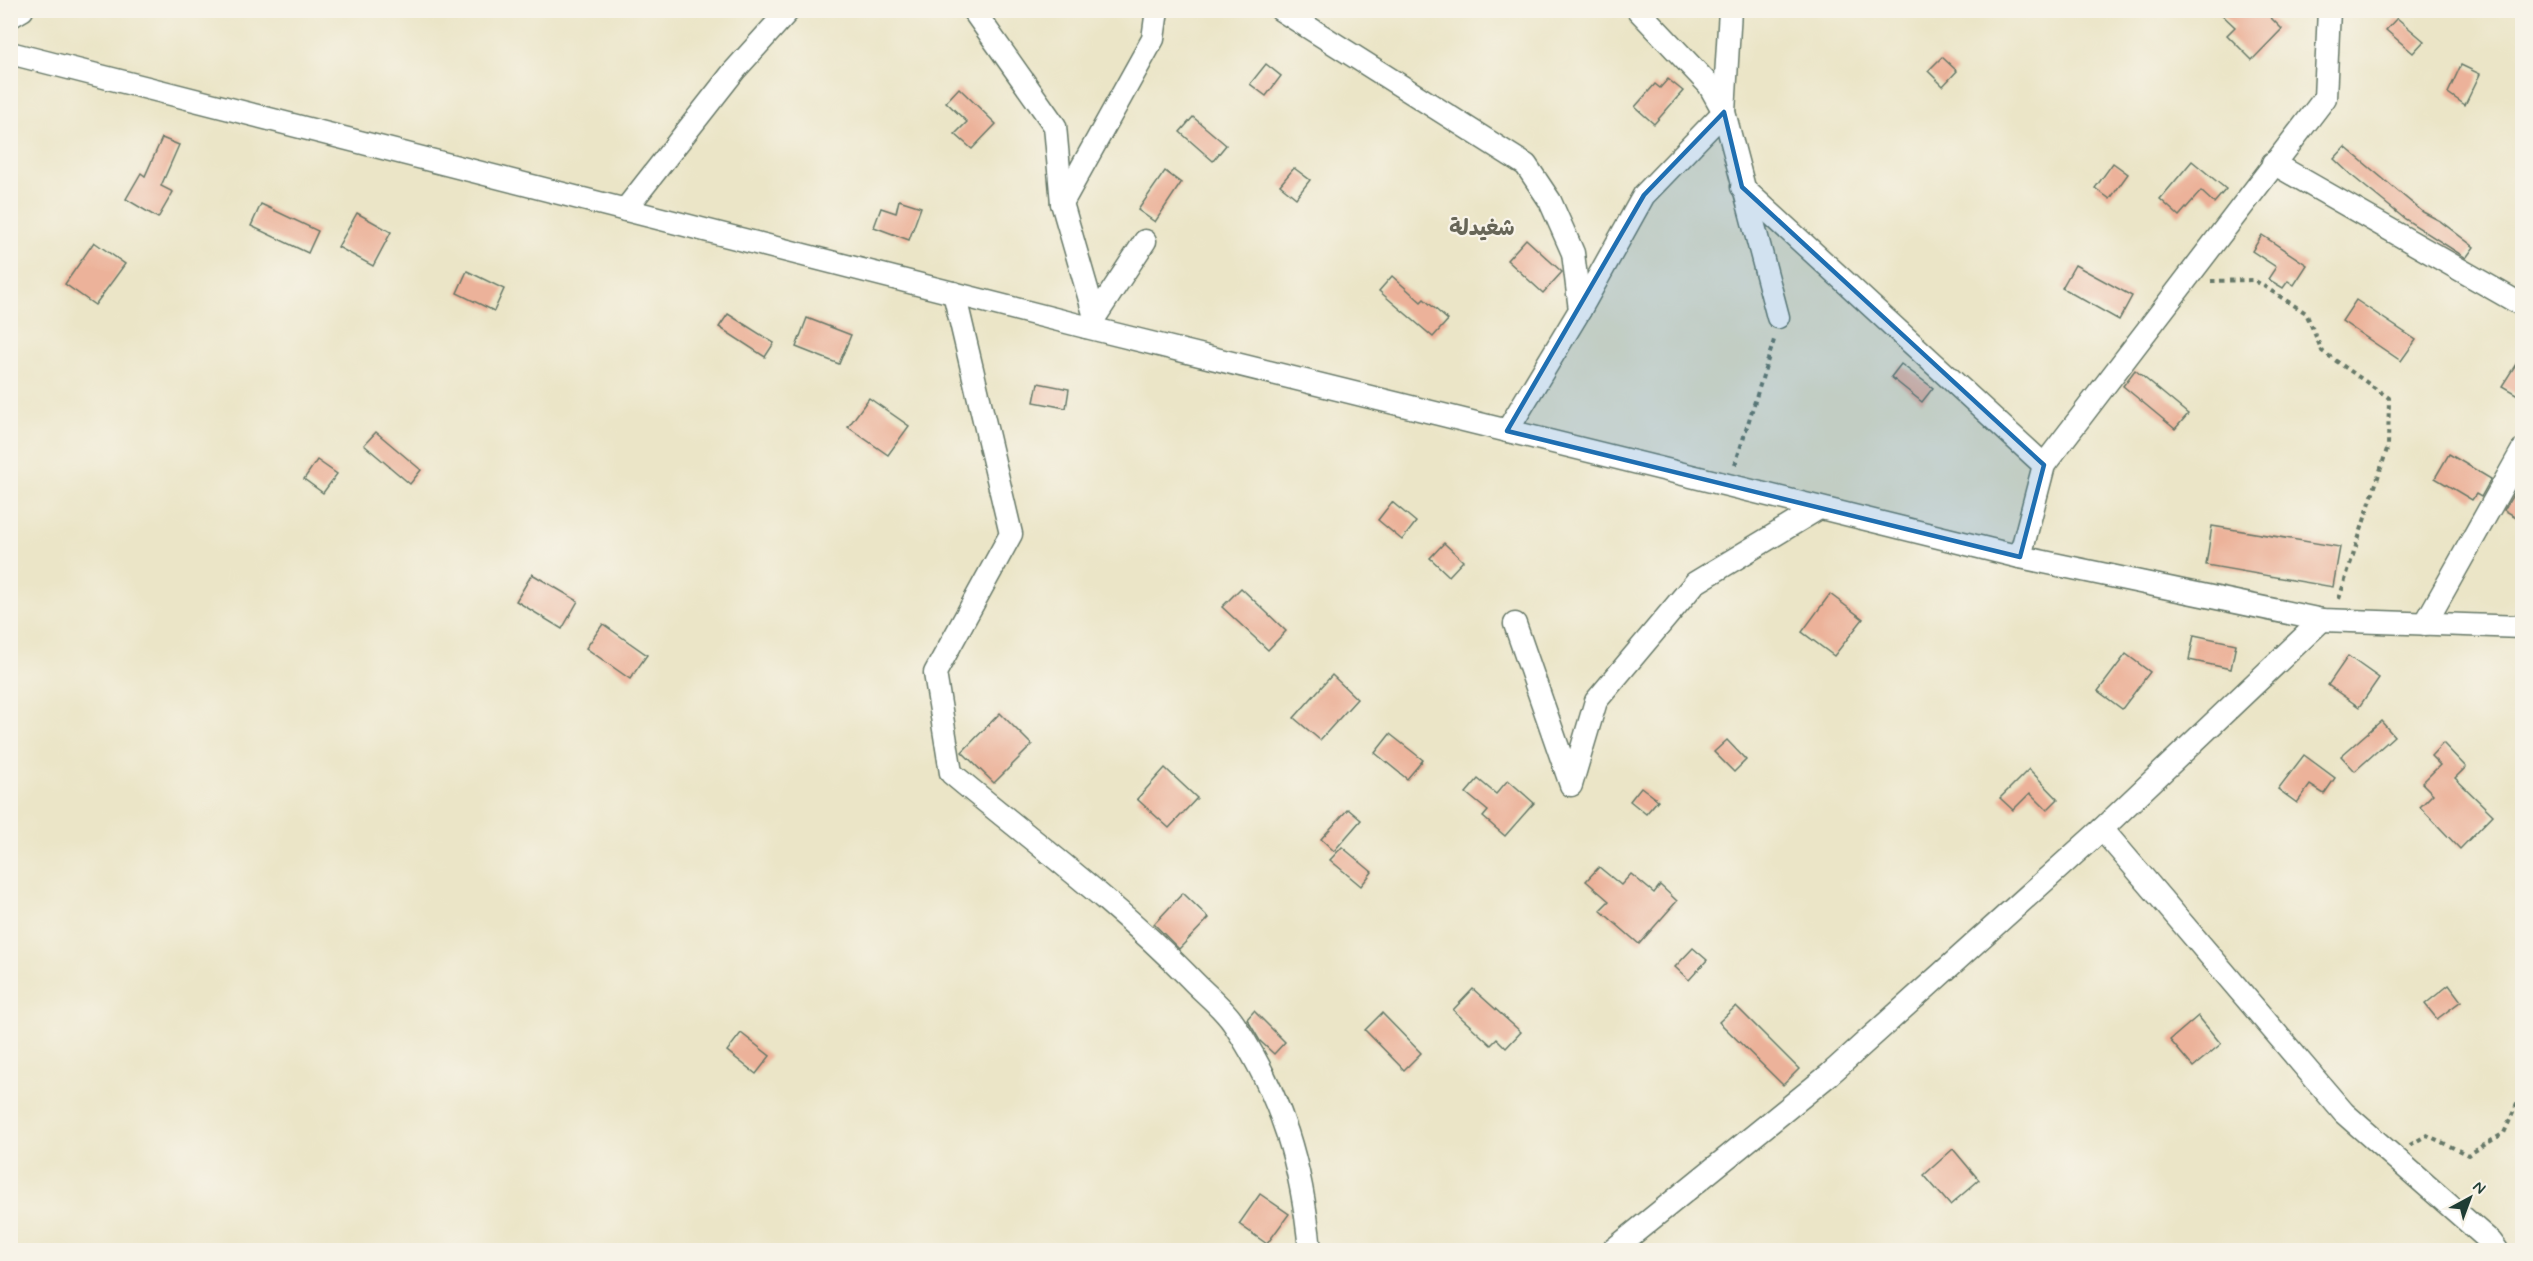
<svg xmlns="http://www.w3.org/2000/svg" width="2533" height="1261" viewBox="0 0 2533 1261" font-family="Mynerve,'Playpen Sans Arabic',sans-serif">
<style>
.building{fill:#ecb29a}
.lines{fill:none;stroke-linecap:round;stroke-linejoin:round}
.minor-casing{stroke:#667867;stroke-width:25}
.path{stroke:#667867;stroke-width:4;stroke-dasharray:4.5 4.5;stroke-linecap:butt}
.minor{stroke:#fff;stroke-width:22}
.marked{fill:#1f6fb2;fill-opacity:0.2;stroke:#1f6fb2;stroke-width:4.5;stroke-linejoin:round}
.labels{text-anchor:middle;stroke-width:4.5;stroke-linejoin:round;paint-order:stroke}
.quarter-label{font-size:22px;font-weight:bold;fill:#676658;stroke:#f7f3e8}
</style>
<rect width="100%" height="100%" fill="#f7f3e8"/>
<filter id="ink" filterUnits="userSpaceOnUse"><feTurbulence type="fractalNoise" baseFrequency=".0167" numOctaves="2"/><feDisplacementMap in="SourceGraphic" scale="12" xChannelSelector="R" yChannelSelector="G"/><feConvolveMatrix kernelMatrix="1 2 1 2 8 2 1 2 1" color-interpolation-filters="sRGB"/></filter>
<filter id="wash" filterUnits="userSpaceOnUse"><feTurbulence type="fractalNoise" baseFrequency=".008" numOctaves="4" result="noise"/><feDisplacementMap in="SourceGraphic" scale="24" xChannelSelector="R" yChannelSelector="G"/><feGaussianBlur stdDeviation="1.35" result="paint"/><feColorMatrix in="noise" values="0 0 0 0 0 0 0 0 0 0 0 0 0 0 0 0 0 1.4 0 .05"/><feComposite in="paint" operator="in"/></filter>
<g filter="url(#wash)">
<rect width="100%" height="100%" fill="#ebe5c7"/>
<g id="blocks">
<g class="building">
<path d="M2217,10H2263L2282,29L2252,60L2227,35L2235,27Z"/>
<path d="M2397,18L2424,41L2413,53L2386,30Z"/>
<path d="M1942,57L1957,71L1943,86L1928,71Z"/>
<path d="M1266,64L1281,76L1266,96L1250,84Z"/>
<path d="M2461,65L2480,74L2465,105L2448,93Z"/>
<path d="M1668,79L1683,91L1654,124L1635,107L1655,84L1660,88Z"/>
<path d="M959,88L996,124L972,149L955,134L967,122L946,102Z"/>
<path d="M1193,117L1226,145L1213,161L1180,132Z"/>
<path d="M162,138L179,145L161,186L173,192L158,218L126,199L141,173L145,176Z"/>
<path d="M2345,147L2423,212L2440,221L2474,247L2466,258L2405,219L2351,175L2334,159Z"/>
<path d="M2192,161L2226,189L2214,203L2201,191L2179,216L2160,199Z"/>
<path d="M2113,163L2128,174L2110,199L2095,188Z"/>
<path d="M1294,168L1310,180L1296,198L1280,185Z"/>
<path d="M1165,171L1181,183L1155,222L1138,210Z"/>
<path d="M899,200L921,207L909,240L874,227L881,208L896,213Z"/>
<path d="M261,204L318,231L308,253L251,226Z"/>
<path d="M357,213L391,232L373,266L338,247Z"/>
<path d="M2262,235L2307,265L2294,285L2288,281L2283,288L2268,279L2276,267L2252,251Z"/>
<path d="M1526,239L1562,272L1543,293L1507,260Z"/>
<path d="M94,242L125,264L95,305L65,284Z"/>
<path d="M2075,265L2132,296L2119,320L2062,288Z"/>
<path d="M467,271L504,289L494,311L457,293Z"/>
<path d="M1392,276L1421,302L1424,299L1448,320L1433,337L1379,291Z"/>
<path d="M2356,300L2416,340L2401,361L2342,321Z"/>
<path d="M728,314L774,343L765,357L719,327Z"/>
<path d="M807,318L851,335L839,364L796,347Z"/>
<path d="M2523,353V398L2502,386Z"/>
<path d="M1901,364L1933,388L1922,402L1891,377Z"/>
<path d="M2135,370L2188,414L2175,429L2123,386Z"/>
<path d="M1038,383L1069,389L1066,408L1034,402Z"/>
<path d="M869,398L909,426L888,455L848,427Z"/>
<path d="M376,432L421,470L410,484L364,445Z"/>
<path d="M2449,454L2491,479L2481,497L2476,494L2472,500L2435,478Z"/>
<path d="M317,460L337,474L323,493L304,479Z"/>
<path d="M2514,493L2523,498V521L2504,510Z"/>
<path d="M1392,502L1416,522L1402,540L1378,520Z"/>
<path d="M2212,526L2340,547L2333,587L2206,565Z"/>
<path d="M1444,543L1463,561L1449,576L1430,558Z"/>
<path d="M532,574L578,601L562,629L516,601Z"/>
<path d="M1241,588L1286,631L1268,650L1222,607Z"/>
<path d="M1830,594L1863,619L1834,656L1802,632Z"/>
<path d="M603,624L647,655L630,679L586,648Z"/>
<path d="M2194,635L2236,644L2231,669L2189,660Z"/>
<path d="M2126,654L2150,672L2122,709L2098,691Z"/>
<path d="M2348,656L2379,678L2359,707L2328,685Z"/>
<path d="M1332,675L1357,699L1320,740L1294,718Z"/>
<path d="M1000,713L1032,745L994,783L962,752Z"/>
<path d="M2381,721L2394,736L2355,771L2341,756Z"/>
<path d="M1390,734L1423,760L1407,779L1375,753Z"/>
<path d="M1727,740L1746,760L1734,772L1714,752Z"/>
<path d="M2443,743L2466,767L2455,778L2493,815L2460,849L2420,807L2433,794L2422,783L2440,765L2431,756Z"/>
<path d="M2304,755L2335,778L2324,794L2310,785L2297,803L2278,789Z"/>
<path d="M1165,768L1197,798L1169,828L1137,799Z"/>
<path d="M2029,769L2058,799L2047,810L2030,793L2013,810L2000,798Z"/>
<path d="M1478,779L1496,794L1508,780L1534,803L1505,836L1483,817L1488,811L1466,793Z"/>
<path d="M1641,787L1658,800L1646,814L1630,801Z"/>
<path d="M1348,809L1361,820L1334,851L1321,839Z"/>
<path d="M1342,847L1372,872L1361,886L1330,860Z"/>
<path d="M1599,867L1621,885L1631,874L1654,893L1660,885L1677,901L1639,944L1600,910L1609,901L1586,881Z"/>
<path d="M1183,893L1209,918L1179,949L1154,924Z"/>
<path d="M1693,948L1707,960L1689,980L1675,967Z"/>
<path d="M2449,985L2461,1001L2437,1019L2425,1004Z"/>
<path d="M1473,989L1521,1032L1506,1048L1497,1039L1491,1045L1453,1010Z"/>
<path d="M1736,1006L1799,1069L1783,1085L1719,1022Z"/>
<path d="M1254,1011L1285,1042L1274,1054L1260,1041L1247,1019Z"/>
<path d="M1382,1013L1421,1053L1404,1070L1365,1030Z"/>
<path d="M2198,1016L2221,1044L2193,1067L2170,1040Z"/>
<path d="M741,1033L770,1056L756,1074L727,1051Z"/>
<path d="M1953,1149L1979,1180L1950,1205L1924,1175Z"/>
<path d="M1260,1194L1289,1214L1267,1244L1239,1224Z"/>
</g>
</g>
</g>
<g filter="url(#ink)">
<use href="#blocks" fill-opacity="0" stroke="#667867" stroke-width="1.5"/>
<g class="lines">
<g class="minor-casing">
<g id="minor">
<path d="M973,10L1055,126L1062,203"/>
<path d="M1281,10L1526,165L1550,201L1573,253L1580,310L1507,431"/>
<path d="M1638,10L1709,85L1724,112L1778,317"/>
<path d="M10,17L22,10"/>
<path d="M10,53L1086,327L2020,557L2322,620L2522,627"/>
<path d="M2273,163L2522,305"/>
<path d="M1742,187L2044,465"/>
<path d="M625,210L734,71L789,10"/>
<path d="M954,293L1011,534L935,673L951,773C1031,840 1117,903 1190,978C1204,993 1223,1007 1234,1024C1282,1097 1302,1165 1310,1250"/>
<path d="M1580,310L1644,195L1724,112L1730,10"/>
<path d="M1095,317L1145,241"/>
<path d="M1086,327L1095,317L1062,203L1153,39L1157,10"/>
<path d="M2020,557L2044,465L2325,98L2329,10"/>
<path d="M1515,624L1571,785L1596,701L1695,583L1819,508"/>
<path d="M2425,624L2522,451"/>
<path d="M2102,829L2344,1113L2491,1242L2497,1250"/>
<path d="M1613,1250L1830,1074L2102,829L2322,620"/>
</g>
</g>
<g class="path">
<path d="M2211,281L2254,280L2306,313L2322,351L2389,398L2388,446L2339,599"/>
<path d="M1735,465L1775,337"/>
<path d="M2410,1145L2427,1135L2468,1155L2504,1133L2522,1093"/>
</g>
<use href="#minor" class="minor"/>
</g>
</g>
<path class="marked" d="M1724,112L1742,187L2044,465L2020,557L1507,431L1644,195Z"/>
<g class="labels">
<g class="quarter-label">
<text x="1482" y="235">شغيدلة</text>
</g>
</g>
<rect width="2533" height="1261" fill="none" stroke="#f7f3e8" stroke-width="36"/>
<g transform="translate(2470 1198) rotate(41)" stroke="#f7f3e8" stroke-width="4.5" paint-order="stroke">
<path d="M0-4.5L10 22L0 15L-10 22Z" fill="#1f3d34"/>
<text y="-9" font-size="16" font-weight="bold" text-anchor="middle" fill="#1f3d34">N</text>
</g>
</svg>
